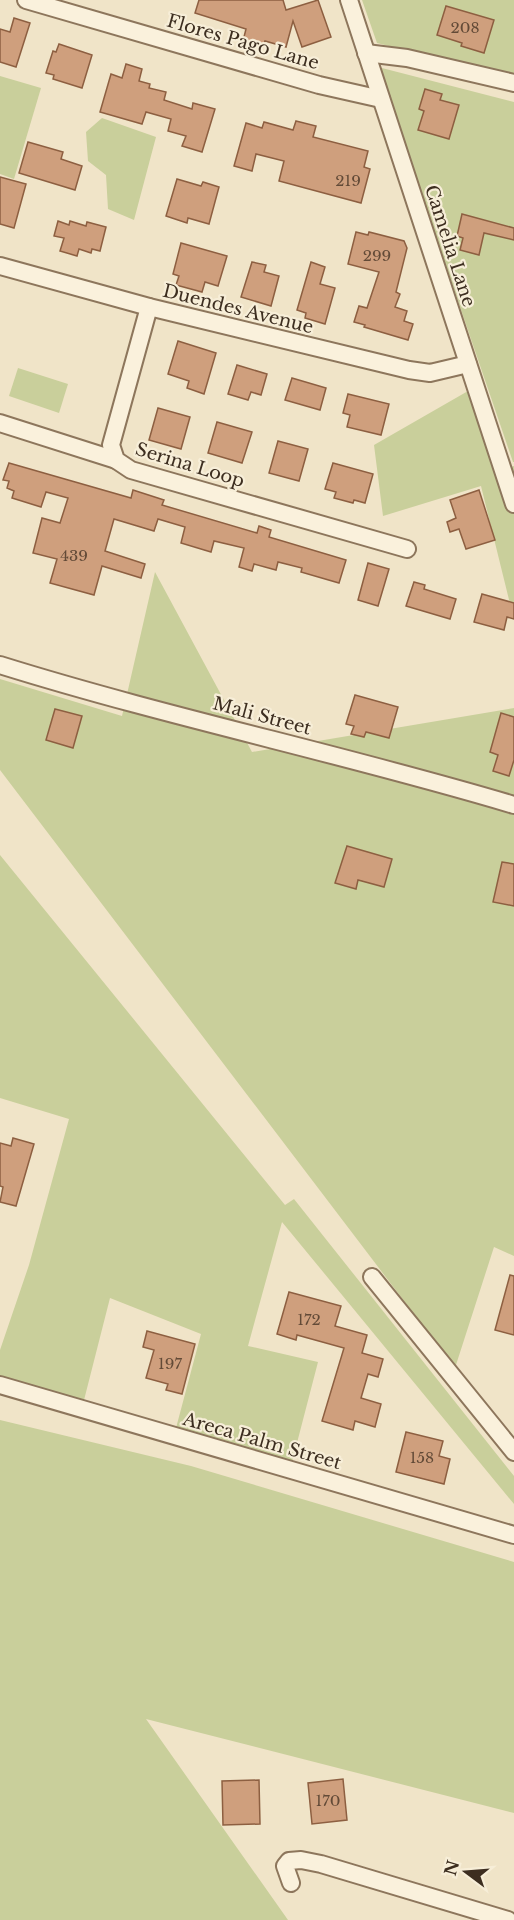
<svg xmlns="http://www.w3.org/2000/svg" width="514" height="1920" viewBox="0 0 514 1920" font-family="'Libre Baskerville',serif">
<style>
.green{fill:#c9cf9b}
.building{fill:#cf9f7d;stroke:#8d5f41;stroke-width:1.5}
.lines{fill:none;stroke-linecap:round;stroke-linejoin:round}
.minor-casing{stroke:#8d765c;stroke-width:20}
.minor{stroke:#faf1dc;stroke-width:16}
.labels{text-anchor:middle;stroke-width:4.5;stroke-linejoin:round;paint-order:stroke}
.number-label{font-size:15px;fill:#624a37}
.street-label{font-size:18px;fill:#3d2e20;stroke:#f7eed8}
</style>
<rect width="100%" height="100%" fill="#f0e4c8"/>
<g class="green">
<path d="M362,0H514V78L377,43Z"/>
<path d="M378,67L514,102V462H513Z"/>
<path d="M0,76L41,88L14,179L0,174Z"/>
<path d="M102,118L156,137L134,220L108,209L106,175L88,161L86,132Z"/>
<path d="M18,368L68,384L59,413L9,396Z"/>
<path d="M475,387L503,469L514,466V620L481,486L383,516L374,445Z"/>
<path d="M155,572L252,752L514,708V1256L494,1247L455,1368L0,770V679L122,716Z"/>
<path d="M0,855L285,1205L294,1199L514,1476V1504L282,1222L248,1346L318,1362L291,1466L176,1428L201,1334L110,1298L83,1404L0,1379V1350L29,1265L69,1119L0,1098Z"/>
<path d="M0,1420L191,1466L514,1562V1813L146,1719L288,1920H0Z"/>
</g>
<g class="building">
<path d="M199,0H283L286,10L318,0L331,37L302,47L293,21L286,47L265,41L263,47L243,41L246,29L195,13Z"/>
<path d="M446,6L494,20L484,53L461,46L462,43L437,35Z"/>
<path d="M14,18L30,23L16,67L0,62V29L10,32Z"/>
<path d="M59,44L92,55L82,88L53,79L54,75L46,73L53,51L56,52Z"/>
<path d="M126,64L142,69L139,81L150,84L149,88L166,92L164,100L192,109L193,103L215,109L202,152L182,146L186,136L168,131L171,119L146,112L142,124L100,112L111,74L122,78Z"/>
<path d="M425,89L442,94L440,100L459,105L449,139L418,130L424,111L419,109Z"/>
<path d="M296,121L316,126L313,137L368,151L364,167L370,169L361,203L279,181L284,161L256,154L252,171L234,166L246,123L262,128L264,122L293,130Z"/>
<path d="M28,142L63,152L61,159L82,166L75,190L19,173Z"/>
<path d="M0,177L26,184L14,228L0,224Z"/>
<path d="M177,179L201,186L203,182L219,187L209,224L188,218L187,223L166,216Z"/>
<path d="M462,214L514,228V240L484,233L479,255L460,250L463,238L457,236Z"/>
<path d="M58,221L69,225L70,221L86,226L87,222L106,227L100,251L92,249L91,253L79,249L77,256L60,251L64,238L54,236Z"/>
<path d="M356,232L368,235L369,232L404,241L407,248L396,292L400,294L395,307L407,311L404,321L413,324L408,340L364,327L365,325L354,322L359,306L367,308L379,272L348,264Z"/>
<path d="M181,243L227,256L218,286L205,282L202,292L176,285L179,276L173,274Z"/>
<path d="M252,262L266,265L264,272L279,276L271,306L241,297Z"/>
<path d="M311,262L325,267L320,284L335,288L325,324L305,318L306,313L297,310Z"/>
<path d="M178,341L216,353L204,394L187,388L189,381L168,374Z"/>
<path d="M237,365L267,374L261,395L251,392L248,400L228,394Z"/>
<path d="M292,378L326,388L320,410L285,400Z"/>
<path d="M348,394L389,404L381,435L347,427L350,415L343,413Z"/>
<path d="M158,408L190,417L181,449L149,440Z"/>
<path d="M217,422L252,432L242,463L208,453Z"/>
<path d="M278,441L308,449L299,481L269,473Z"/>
<path d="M9,463L131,498L133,490L164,500L162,505L257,533L259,526L271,530L269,537L346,560L339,583L301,572L302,568L278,562L276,570L254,564L252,571L239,567L244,548L214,541L211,552L181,543L185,527L158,519L154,531L114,519L105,551L145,564L141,578L102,566L94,595L50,583L57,559L33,553L42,518L60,523L68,498L46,492L41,507L12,498L14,491L7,488L9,481L3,480Z"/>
<path d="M333,463L373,474L365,503L354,500L353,503L334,498L336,492L325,489Z"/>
<path d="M479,490L495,540L466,549L459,529L450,532L447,522L456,518L450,500Z"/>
<path d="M368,563L389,569L378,606L358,600Z"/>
<path d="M414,582L425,585L424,589L456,599L450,619L406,606Z"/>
<path d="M482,594L514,603V619L507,617L504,630L474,622Z"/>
<path d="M355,695L398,707L389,738L366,732L364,737L351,734L354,726L346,724Z"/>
<path d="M55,709L82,716L73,748L46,740Z"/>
<path d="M501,713L514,717V760L509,776L493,771L498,755L490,752Z"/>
<path d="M347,846L392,859L384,887L358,880L356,889L335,883Z"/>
<path d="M502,862L514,864V906L493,902Z"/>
<path d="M13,1138L34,1144L16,1206L0,1202L3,1187L0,1186V1143L11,1146Z"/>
<path d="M510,1275L514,1276V1335L495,1330Z"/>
<path d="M289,1292L341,1306L335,1326L367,1335L362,1353L383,1359L378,1377L368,1374L361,1398L381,1404L375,1427L355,1421L353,1430L322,1421L344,1348L297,1335L296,1340L277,1334Z"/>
<path d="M147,1331L195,1344L182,1394L166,1390L168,1384L146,1378L154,1350L143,1347Z"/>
<path d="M406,1432L443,1441L439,1456L450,1459L444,1484L396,1472Z"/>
<path d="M343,1779L347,1820L312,1824L308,1783Z"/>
<path d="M259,1780L260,1824L223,1825L222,1781Z"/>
</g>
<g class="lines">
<g class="minor-casing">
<g id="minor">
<path d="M26,0L319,85L381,99"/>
<path d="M349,0L514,504"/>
<path d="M366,53L407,58L514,83"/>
<path d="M0,266L149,307L409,370L430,373L468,364"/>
<path d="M149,307L111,445L116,460L131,470L407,549"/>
<path d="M0,423L116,460"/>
<path d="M0,665C170,718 344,754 514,805"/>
<path d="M372,1277L514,1452"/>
<path d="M0,1385L514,1535"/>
<path d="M291,1883L285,1866L289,1861L301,1860L321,1864L508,1920"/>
</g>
</g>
<use href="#minor" class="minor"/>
</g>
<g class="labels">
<g class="number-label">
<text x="465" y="33">208</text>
<text x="348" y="186">219</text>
<text x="377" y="261">299</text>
<text x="74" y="561">439</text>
<text x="309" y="1325">172</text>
<text x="170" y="1369">197</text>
<text x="422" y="1463">158</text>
<text x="328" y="1806">170</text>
</g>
<g class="street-label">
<text transform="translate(243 42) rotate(16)" y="6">Flores Pago Lane</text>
<text transform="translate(450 246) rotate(72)" y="6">Camelia Lane</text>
<text transform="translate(238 309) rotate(14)" y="6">Duendes Avenue</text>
<text transform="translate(190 465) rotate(17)" y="6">Serina Loop</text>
<text transform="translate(262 716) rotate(15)" y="6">Mali Street</text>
<text transform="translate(262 1441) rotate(16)" y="6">Areca Palm Street</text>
</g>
</g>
<g transform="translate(466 1872) rotate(286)" stroke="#f7eed8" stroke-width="4.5" paint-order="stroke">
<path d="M0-4.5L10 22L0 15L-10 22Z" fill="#3d2e20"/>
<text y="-9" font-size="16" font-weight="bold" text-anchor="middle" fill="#3d2e20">N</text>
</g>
</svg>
